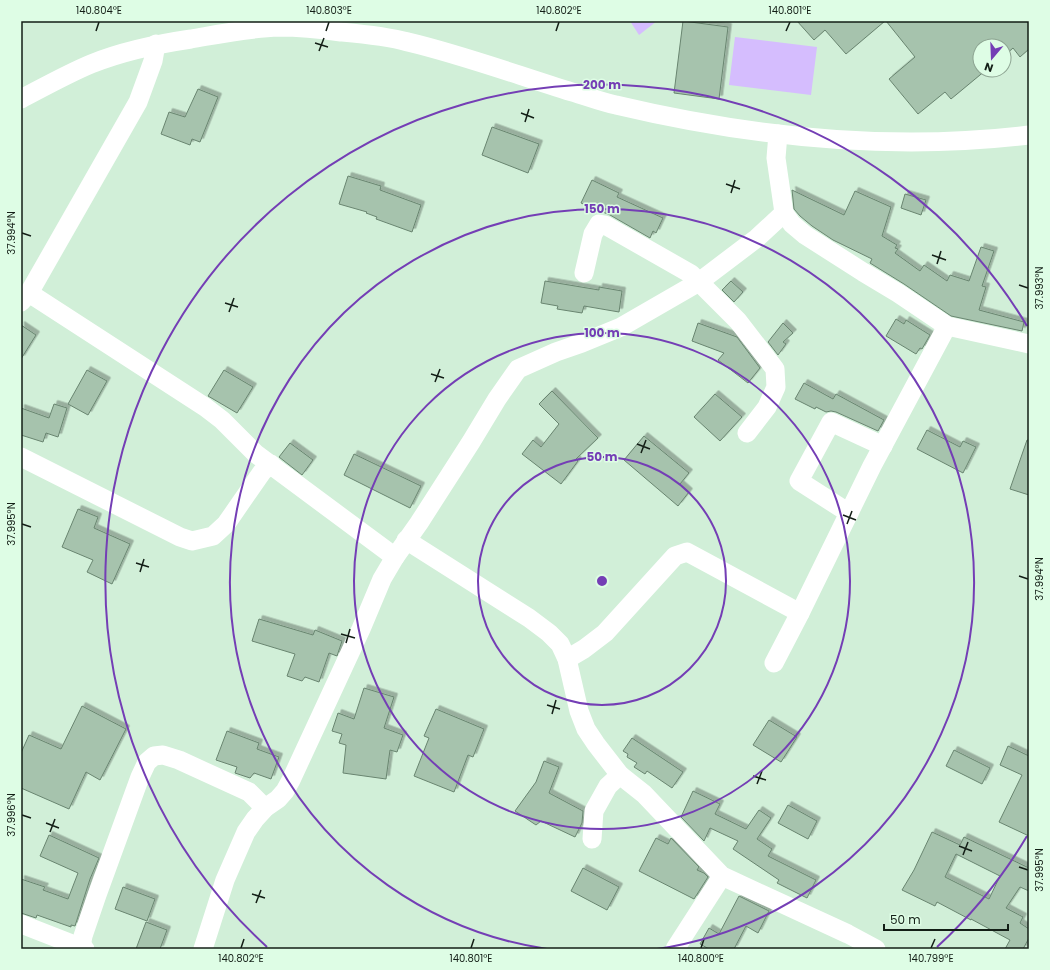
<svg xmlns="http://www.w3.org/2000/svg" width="1050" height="970" viewBox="0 0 1050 970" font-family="Poppins,sans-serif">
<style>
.green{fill:#d5bdfe}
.building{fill:#a6c3ad;stroke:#698570;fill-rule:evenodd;filter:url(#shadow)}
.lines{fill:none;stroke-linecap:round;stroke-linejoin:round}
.minor{stroke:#fff;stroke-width:19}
.ticks{fill:none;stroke:#131e16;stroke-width:1.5}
.ring{fill:none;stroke:#743eb5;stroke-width:2}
.centre{fill:#743eb5;stroke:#defde5;stroke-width:2}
.ring-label{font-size:12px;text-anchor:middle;font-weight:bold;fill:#743eb5;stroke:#defde5;stroke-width:3;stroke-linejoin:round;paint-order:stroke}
.neatline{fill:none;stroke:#131e16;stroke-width:1.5}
.ticks-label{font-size:10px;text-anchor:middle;fill:#131e16}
</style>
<defs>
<filter id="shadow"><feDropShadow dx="3.5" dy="-3.5" stdDeviation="0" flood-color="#0004"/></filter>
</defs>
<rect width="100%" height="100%" fill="#d1efd8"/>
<g class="green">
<path d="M630,21H657L639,35Z"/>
<path d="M735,37L817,47L811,95L729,85Z"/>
</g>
<g class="building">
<path d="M683,21L728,27L719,99L674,93Z"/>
<path d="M797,21H885L846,54L825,30L814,40Z"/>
<path d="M886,21H1029V49L1020,57L1013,48L1004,56V46H980V70H986L951,99L945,92L918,114L889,79L915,57Z"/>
<path d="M198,89L218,97L200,142L192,139L190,145L161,134L169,112L185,117Z"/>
<path d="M492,127L539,144L528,173L482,155Z"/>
<path d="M348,176L381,186L380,190L421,205L412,232L376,219L377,217L366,213L367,212L339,204Z"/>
<path d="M592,180L619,193L617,197L663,218L656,233L653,231L650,238L610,215L581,203Z"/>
<path d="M792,190L844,215L855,191L891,207L882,236L897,245L895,248L898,249L895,253L920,271L924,265L947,281L950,275L969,281L981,247L994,251L982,286L986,287L979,310L1024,322L1022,331L951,316L904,284L870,263L872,259L833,240L812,226L800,216L794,209Z"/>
<path d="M905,194L926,200L921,215L901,208Z"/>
<path d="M545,281L599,290V287L622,291L619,312L584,306L582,313L557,309L558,306L541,303Z"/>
<path d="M731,281L743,292L734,302L722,290Z"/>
<path d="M896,319L904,324L906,320L930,335L922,349L920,348L916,354L886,336Z"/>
<path d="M698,323L737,337L760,368L748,383L718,360L724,353L692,341Z"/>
<path d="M783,323L793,333L783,342L786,344L778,355L768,342Z"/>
<path d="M21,325L36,335L21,359Z"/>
<path d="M87,370L107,381L88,415L68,404Z"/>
<path d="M224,370L253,387L237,413L208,396Z"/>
<path d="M804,383L833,399L836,394L884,420L878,431L836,412L831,411L826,412L816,407L815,409L795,399Z"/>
<path d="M552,391L598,438L576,459L578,461L561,484L522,454L533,440L541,447L559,424L539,404Z"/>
<path d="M715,394L742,417L720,441L694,417Z"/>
<path d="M54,404L67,408L58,437L46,433L43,442L21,435V408L49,418Z"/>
<path d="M927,430L960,447L963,441L976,447L963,473L917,449Z"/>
<path d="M644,436L689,473L680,484L689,492L678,506L624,460Z"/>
<path d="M1027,440H1029V495L1010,489Z"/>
<path d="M290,443L313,460L302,475L279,457Z"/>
<path d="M354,454L421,486L410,508L344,475Z"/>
<path d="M78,509L98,517L94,528L130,544L112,584L87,572L93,560L62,547Z"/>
<path d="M259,619L313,635L315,630L342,641L337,656L329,653L319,682L305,677L302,681L287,676L295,654L252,641Z"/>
<path d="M364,688L394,697L384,728L403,735L397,752L390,750L386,779L343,773L346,745L339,743L342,734L332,731L338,713L354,719Z"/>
<path d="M82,706L126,729L100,780L86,772L69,809L21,788V753L29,735L61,749Z"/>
<path d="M436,709L484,729L473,757L468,755L454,792L414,776L429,738L424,736Z"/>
<path d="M769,720L797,737L781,762L753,745Z"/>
<path d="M227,731L259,743L257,749L279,757L271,779L254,773L250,778L235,773L237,767L216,760Z"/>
<path d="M632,738L683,772L672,788L647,771L645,774L634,767L637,763L627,757L628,754L623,751Z"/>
<path d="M1008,746L1029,756V836L999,822L1022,775L1000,765Z"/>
<path d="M954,750L990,768L982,784L946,766Z"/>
<path d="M544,761L559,767L549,793L583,811L582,823L575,837L541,821L536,825L515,811L536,782Z"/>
<path d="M693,791L720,804L715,814L746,829L759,810L771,818L757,839L772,849L768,856L816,880L807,898L777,883L779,880L733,849L738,841L710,828L704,841L681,817Z"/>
<path d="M788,805L817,821L808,839L778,823Z"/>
<path d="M932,832L960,845L964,837L1029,868V891L1020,887L1006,908L1023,917L1020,923L1029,929V938L1023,949H1005L1010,940L971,919V920L937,902L935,906L902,890L914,870ZM956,854L1000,876L989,899L945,877Z"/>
<path d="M49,835L99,858L90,879L75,926L71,925V927L37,915L36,918L21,913V879L45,887L43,890L68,899L78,873L40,856Z"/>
<path d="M656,838L668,844L671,838L699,867L697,870L704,873L708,877L694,899L639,871Z"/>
<path d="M583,868L619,887L607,910L571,891Z"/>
<path d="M123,887L155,899L147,921L115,909Z"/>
<path d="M739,896L769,911L758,933L746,926L734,949H709L700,944L709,928L719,934Z"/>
<path d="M146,922L167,930L160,949H136Z"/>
</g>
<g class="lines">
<g class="minor">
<path d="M21,99C44,87 67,74 91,64C123,51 157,44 191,39C220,34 249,28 279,27C299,27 320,29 341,32C363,34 386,36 408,42C463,55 517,75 572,92C586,96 601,102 616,105C751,137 891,152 1029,135"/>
<path d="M778,134L776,158L784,213L792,224L805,235L863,272L898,293L947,326L1029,344"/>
<path d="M584,273L593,234L599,224L605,225L691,274L738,321L775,369L776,387L767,407L747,433"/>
<path d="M29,293L205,407L222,420L256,454L395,557"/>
<path d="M21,302L29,293L138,102L153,61L156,44"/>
<path d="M21,457L180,537L192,541L213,536L226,524L262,472L271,464"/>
<path d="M849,513L799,481L831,422L883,446"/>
<path d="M406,540L529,618L549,633L560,644L567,659L579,711L586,729L596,744L620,775L644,794L722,876L848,934L876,949"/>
<path d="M567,659L584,649L605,633L675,556L687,552L800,613"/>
<path d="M774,663L800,613L872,466L947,326"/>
<path d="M592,839L594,811L608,786L620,775"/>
<path d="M21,924L85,949"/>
<path d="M81,947L83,936L97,895L140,777L147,762L154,756L163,755L179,760L249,792L265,808"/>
<path d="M203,949L225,880L246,832L255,819L265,808L278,799L285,791L291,780L361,629L382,579L395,557L419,523L471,442L497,399L518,369L556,352L582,343L621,327L699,282L757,238L784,213"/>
<path d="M675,949L722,876"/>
</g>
</g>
<path class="ticks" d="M96,31L99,22M326,31L329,22M556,31L559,22M786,31L790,22M315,43L328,47M319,51L324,38M521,113L534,118M525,122L529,109M726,184L740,189M731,193L735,180M22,233L31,236M932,255L946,260M937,264L941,251M1019,285L1028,288M225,303L238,307M229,312L234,298M431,374L444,378M435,382L440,369M637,444L650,449M641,453L646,440M843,515L856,520M22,524L31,527M847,524L852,511M136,563L149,567M140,572L144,559M1019,576L1028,579M341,634L355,638M346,643L350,629M547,705L560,709M552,714L556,700M753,776L766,780M757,784L762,771M22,815L31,818M46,823L59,828M50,832L55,819M959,846L972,851M963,855L968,842M1019,867L1028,870M252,894L265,898M256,903L261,890M241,948L244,939M471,948L474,939M701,948L704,939M931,948L935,939"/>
<g class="ring">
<circle cx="602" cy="581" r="124"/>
<circle cx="602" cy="581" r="248"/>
<path d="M547 949A372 372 0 1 1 657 949"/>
<path d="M1027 836A496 496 0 0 1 937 947M267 947A496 496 0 1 1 1027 326"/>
</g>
<circle cx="602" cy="581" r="6" class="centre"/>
<g class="ring-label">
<text x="602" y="89">200 m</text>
<text x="602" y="213">150 m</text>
<text x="602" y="337">100 m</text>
<text x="602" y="461">50 m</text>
</g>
<rect width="1050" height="970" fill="none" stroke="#defde5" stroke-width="44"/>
<g transform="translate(992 58) rotate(199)"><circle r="19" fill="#defde5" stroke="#8da492"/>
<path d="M0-3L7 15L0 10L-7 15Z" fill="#743eb5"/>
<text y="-6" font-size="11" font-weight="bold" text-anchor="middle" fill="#131e16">N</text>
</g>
<path d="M884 924v6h124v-6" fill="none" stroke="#131e16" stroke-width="2"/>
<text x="890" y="924" font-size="12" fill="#131e16" stroke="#defde5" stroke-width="3" paint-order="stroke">50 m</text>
<rect x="22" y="22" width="1006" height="926" class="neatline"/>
<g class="ticks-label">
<text x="99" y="14">140.804°E</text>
<text x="329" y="14">140.803°E</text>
<text x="559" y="14">140.802°E</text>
<text x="790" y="14">140.801°E</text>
<text transform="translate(11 233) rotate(-90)" y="4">37.994°N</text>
<text transform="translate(1039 288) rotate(-90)" y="4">37.993°N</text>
<text transform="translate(11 524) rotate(-90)" y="4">37.995°N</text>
<text transform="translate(1039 579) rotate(-90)" y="4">37.994°N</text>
<text transform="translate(11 815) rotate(-90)" y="4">37.996°N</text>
<text transform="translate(1039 870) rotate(-90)" y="4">37.995°N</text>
<text x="241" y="962">140.802°E</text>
<text x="471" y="962">140.801°E</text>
<text x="701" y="962">140.800°E</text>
<text x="931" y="962">140.799°E</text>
</g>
</svg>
